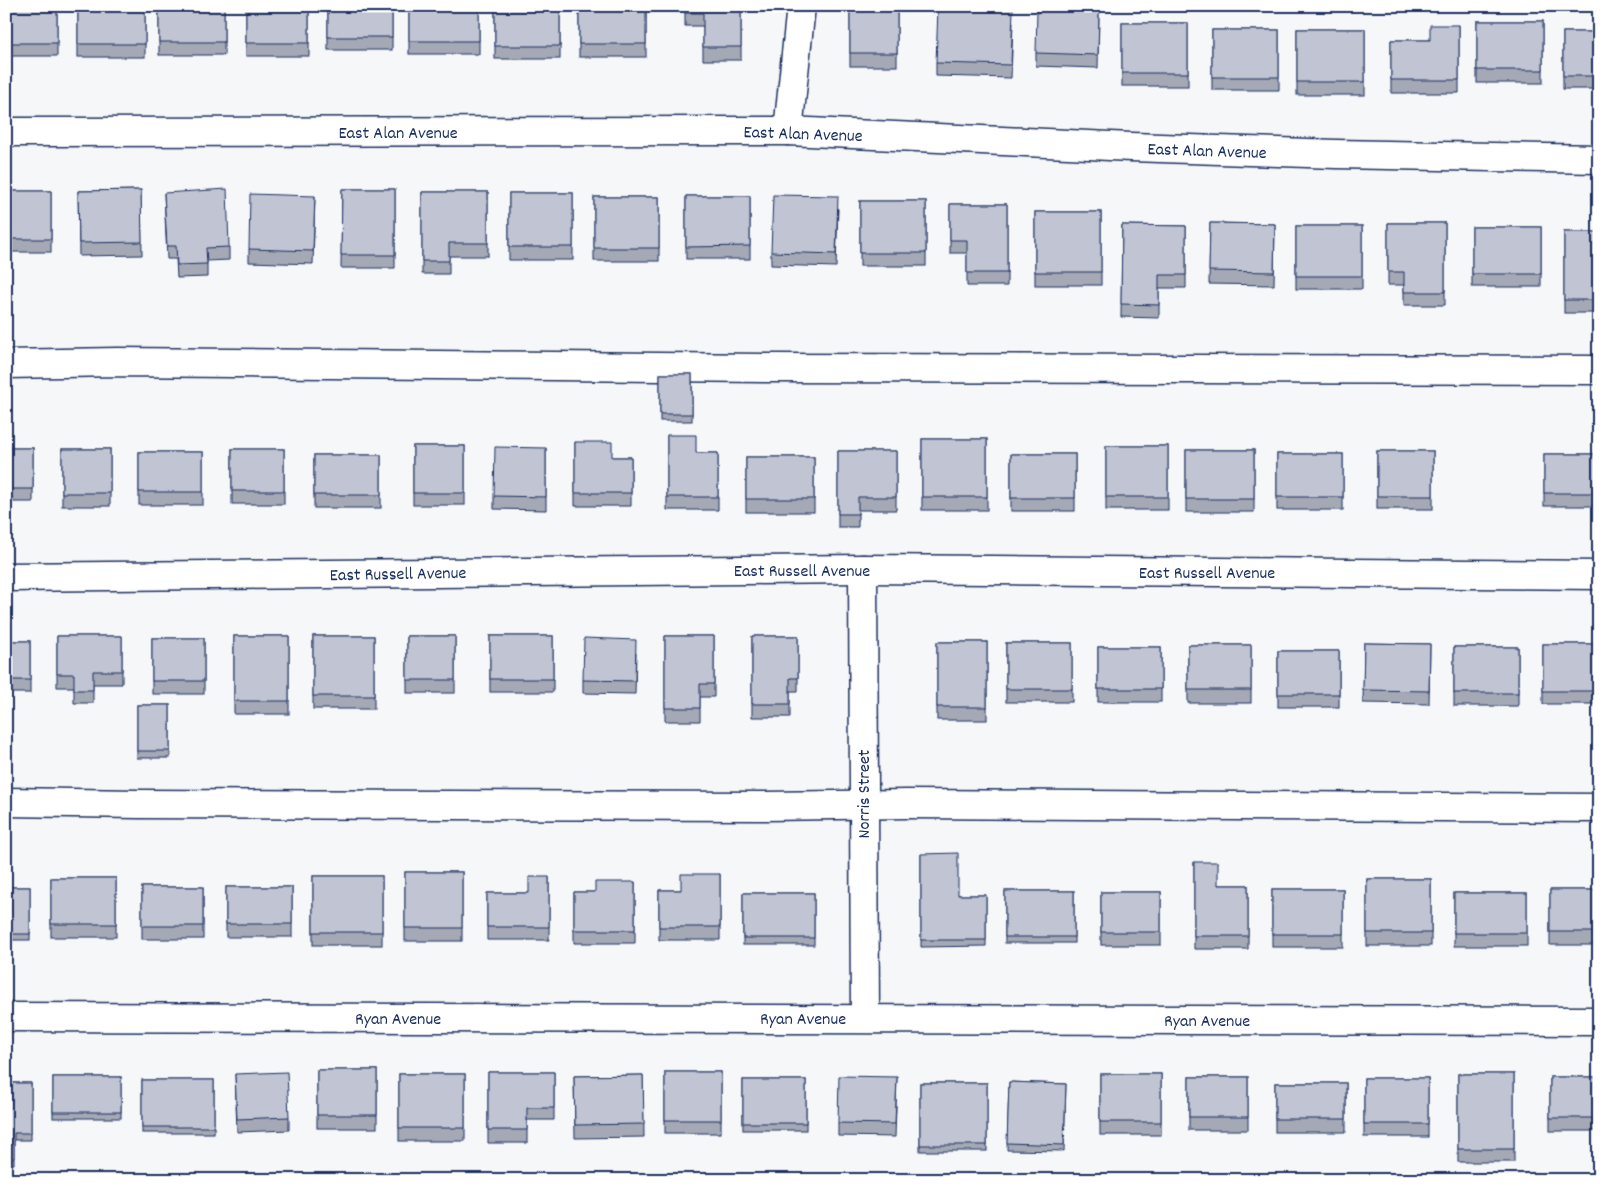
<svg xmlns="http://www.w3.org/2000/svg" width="1605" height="1186" viewBox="0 0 1605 1186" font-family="Dekko,sans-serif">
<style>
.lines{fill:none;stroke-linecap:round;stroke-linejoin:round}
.minor-casing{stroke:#1b2f5e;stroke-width:31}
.minor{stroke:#fff;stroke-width:28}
.wall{fill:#a5a9b5;stroke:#1b2f5e}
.building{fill:#c0c4d3;stroke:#1b2f5e}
.labels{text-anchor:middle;stroke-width:4;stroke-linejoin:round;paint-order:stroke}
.street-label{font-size:18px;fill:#1b2f5e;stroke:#fff}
</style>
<rect width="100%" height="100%" fill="#f6f7f9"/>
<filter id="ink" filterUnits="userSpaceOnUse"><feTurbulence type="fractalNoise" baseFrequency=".02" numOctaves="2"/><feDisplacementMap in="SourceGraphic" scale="10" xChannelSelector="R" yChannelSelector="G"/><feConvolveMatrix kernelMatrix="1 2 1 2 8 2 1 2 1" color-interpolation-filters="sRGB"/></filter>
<g filter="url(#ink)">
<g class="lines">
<g class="minor-casing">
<g id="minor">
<path d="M788,131L801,6"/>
<path d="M6,132L788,131L1131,147L1336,154L1599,159"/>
<path d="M6,364L117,362L764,368L1599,370"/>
<path d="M863,569L865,1018"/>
<path d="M6,577L863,569L1599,575"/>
<path d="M6,802L138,804L766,806L907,804L1599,808"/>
<path d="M6,1017L1599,1021"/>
</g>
</g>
<use href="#minor" class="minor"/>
</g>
<g class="wall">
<rect x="6" y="6" width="51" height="50"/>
<rect x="78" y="6" width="67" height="51"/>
<rect x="159" y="6" width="65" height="49"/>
<rect x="246" y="6" width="63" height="50"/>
<rect x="328" y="6" width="64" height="44"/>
<rect x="409" y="6" width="70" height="48"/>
<rect x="495" y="6" width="65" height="53"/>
<rect x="579" y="6" width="67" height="51"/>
<path d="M685,6H741V60H703V26H685Z"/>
<rect x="850" y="6" width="47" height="60"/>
<path d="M1099,12L1098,68L1036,66V53Z"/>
<rect x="1477" y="21" width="66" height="62"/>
<path d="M1013,22L1011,78L936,76V63Z"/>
<rect x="1122" y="23" width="66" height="63"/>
<path d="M1459,25V93H1391V40H1430Z"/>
<rect x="1297" y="29" width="68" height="66"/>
<rect x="1212" y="30" width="67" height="60"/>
<rect x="1563" y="32" width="36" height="57"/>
<path d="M342,189H395V268H341Z"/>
<path d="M141,190L142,255L79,256L78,191Z"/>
<rect x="6" y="191" width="45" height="61"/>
<path d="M422,192H488V256H449V274H422Z"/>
<path d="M164,193L229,247V260L207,261V277L177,278L176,259H167Z"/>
<rect x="509" y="193" width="64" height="67"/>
<path d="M315,196L313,264L249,262V249Z"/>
<rect x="686" y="196" width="64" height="63"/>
<rect x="594" y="197" width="65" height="64"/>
<rect x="860" y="201" width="66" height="65"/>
<path d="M950,204H1007V286H967V253H950Z"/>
<path d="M838,209L836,267L771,265V252Z"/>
<rect x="1035" y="212" width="66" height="73"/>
<path d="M1210,223L1275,224L1274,285L1209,284Z"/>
<path d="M1388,223H1445V305H1404V285H1388Z"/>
<path d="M1122,225L1186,226V288H1159V318L1121,317Z"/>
<rect x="1296" y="226" width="66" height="63"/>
<rect x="1472" y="227" width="69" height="60"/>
<rect x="1564" y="232" width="35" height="81"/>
<rect x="660" y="374" width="32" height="47"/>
<path d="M667,435L696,453H718V510H667Z"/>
<rect x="922" y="439" width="65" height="71"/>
<path d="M575,442L612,457H631V506H575Z"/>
<rect x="413" y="446" width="52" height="59"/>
<rect x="1106" y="446" width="62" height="64"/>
<rect x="6" y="448" width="27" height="54"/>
<path d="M546,448V510L494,509V496Z"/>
<rect x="62" y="449" width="48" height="57"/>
<rect x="232" y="449" width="52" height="55"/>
<rect x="1186" y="450" width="68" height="62"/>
<path d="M838,451H896V510H858V527H838Z"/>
<rect x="1377" y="451" width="56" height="58"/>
<rect x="139" y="452" width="64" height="53"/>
<rect x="1011" y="454" width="64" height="57"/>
<rect x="1277" y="454" width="66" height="56"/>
<rect x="1544" y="454" width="55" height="52"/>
<rect x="314" y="455" width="67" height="53"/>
<rect x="746" y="457" width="68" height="55"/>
<path d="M57,636H122V684H93V703H74V687H57Z"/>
<rect x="234" y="636" width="55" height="78"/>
<rect x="313" y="636" width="61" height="73"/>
<rect x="407" y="636" width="48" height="57"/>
<rect x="490" y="636" width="63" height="56"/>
<path d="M665,636H714V697H700V721H665Z"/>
<path d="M752,636H798V691H790V717H752Z"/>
<rect x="152" y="638" width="52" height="56"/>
<rect x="6" y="641" width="24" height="52"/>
<rect x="937" y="642" width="50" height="78"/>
<rect x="1006" y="643" width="66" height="59"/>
<path d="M1364,643L1430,644L1429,704L1363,703Z"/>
<rect x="1543" y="644" width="56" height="60"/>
<rect x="1188" y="645" width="63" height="58"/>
<rect x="1098" y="647" width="63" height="55"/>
<rect x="1454" y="647" width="64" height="59"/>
<rect x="1278" y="651" width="61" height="56"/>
<path d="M636,653L635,694L583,693V680Z"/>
<rect x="137" y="705" width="33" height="53"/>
<path d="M921,854L958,895H986V946L921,947Z"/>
<path d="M1194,862L1218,885H1248V949H1194Z"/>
<rect x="405" y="872" width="57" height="69"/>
<path d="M720,874V940H659V890H681Z"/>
<rect x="313" y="876" width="69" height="69"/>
<path d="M549,877V940H487V893H529Z"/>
<rect x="51" y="878" width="65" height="59"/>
<rect x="1367" y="879" width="64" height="67"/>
<path d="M635,882V943H574V892H595Z"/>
<rect x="6" y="887" width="24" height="53"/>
<rect x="142" y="887" width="61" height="52"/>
<rect x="226" y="887" width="66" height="50"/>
<rect x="1272" y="889" width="71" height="58"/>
<rect x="1550" y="890" width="49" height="55"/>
<rect x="1005" y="891" width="69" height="52"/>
<rect x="1101" y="892" width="60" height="53"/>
<rect x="743" y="893" width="71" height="52"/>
<rect x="1454" y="893" width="73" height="53"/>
<rect x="317" y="1070" width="60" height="58"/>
<path d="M488,1072H554V1120H527V1143H488Z"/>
<rect x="665" y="1072" width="56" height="61"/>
<path d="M235,1074L289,1117V1130L237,1132Z"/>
<rect x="399" y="1074" width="66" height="67"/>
<rect x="1100" y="1074" width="61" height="61"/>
<rect x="1458" y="1074" width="56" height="88"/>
<path d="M643,1075L644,1137L575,1138L574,1076Z"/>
<rect x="53" y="1077" width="68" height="41"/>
<path d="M897,1077L895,1137L838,1136V1123Z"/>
<rect x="1189" y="1077" width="59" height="53"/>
<rect x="1550" y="1077" width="49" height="54"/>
<rect x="1364" y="1078" width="64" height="59"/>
<rect x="142" y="1080" width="72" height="53"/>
<rect x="743" y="1080" width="63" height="50"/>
<path d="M1009,1082L1066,1084L1064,1151L1007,1150Z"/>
<path d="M6,1083H31V1140H14V1164H6Z"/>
<rect x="920" y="1083" width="67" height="68"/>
<rect x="1275" y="1083" width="71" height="49"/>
</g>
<g class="building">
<rect x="6" y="6" width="51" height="37"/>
<rect x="78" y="6" width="67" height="38"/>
<rect x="159" y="6" width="65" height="36"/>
<rect x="246" y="6" width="63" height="37"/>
<rect x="328" y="6" width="64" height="31"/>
<rect x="409" y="6" width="70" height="35"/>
<rect x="495" y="6" width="65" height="40"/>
<rect x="579" y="6" width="67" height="38"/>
<path d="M685,6H741V47H703V13H685Z"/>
<rect x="850" y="6" width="47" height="47"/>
<path d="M938,7L1013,9L1011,65L936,63Z"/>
<path d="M1037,11L1099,12L1098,55L1036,53Z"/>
<rect x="1477" y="21" width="66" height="49"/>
<rect x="1122" y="23" width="66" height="50"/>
<path d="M1430,25H1459V80H1391V40H1430Z"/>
<rect x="1297" y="29" width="68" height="53"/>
<rect x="1212" y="30" width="67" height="47"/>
<rect x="1563" y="32" width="36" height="44"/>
<path d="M227,189L229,247L206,248L207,264L177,265L176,246H167L164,193Z"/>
<path d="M342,189H395V255H341Z"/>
<path d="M141,190L142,242L79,243L78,191Z"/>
<rect x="6" y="191" width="45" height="48"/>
<path d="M422,192H488V243H449V261H422Z"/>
<rect x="509" y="193" width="64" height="54"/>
<path d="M250,194L315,196L313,251L249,249Z"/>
<path d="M773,195L838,196L836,254L771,252Z"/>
<path d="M686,196H750V246L686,247Z"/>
<rect x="594" y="197" width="65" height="51"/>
<rect x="860" y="201" width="66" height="52"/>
<path d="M950,204H1007V273H967V240H950Z"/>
<rect x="1035" y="212" width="66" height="60"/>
<path d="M1210,223L1275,224L1274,272L1209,271Z"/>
<path d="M1388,223H1445V292H1404V272H1388Z"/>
<path d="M1122,225L1186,226V275H1159V305L1121,304Z"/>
<rect x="1296" y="226" width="66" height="50"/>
<rect x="1472" y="227" width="69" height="47"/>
<rect x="1564" y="232" width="35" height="68"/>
<rect x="660" y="374" width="32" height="40"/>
<path d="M667,435H696V453H718V497H667Z"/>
<rect x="922" y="439" width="65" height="58"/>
<path d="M575,442H612V457H631V493H575Z"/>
<rect x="413" y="446" width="52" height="47"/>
<rect x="1106" y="446" width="62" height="51"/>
<path d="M495,447L546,448V497L494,496Z"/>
<rect x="6" y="448" width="27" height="41"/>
<rect x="62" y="449" width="48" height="44"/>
<rect x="232" y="449" width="52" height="42"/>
<rect x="1186" y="450" width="68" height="49"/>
<path d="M838,451H896V497H858V514H838Z"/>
<rect x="1377" y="451" width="56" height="45"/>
<rect x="139" y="452" width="64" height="40"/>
<rect x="1011" y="454" width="64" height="44"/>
<rect x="1277" y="454" width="66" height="43"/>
<rect x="1544" y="454" width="55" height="39"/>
<rect x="314" y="455" width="67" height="40"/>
<rect x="746" y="457" width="68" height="42"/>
<path d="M57,636H122V671H93V690H74V674H57Z"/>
<rect x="234" y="636" width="55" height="65"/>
<rect x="313" y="636" width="61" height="60"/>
<rect x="407" y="636" width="48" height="44"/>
<rect x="490" y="636" width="63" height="43"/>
<path d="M665,636H714V684H700V708H665Z"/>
<path d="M752,636H798V678H790V704H752Z"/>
<rect x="152" y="638" width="52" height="43"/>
<path d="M584,638L636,640L635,681L583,680Z"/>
<rect x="6" y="641" width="24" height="39"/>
<rect x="937" y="642" width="50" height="65"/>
<rect x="1006" y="643" width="66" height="46"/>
<path d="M1364,643L1430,644L1429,691L1363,690Z"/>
<rect x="1543" y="644" width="56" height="47"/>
<rect x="1188" y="645" width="63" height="45"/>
<rect x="1098" y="647" width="63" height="42"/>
<rect x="1454" y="647" width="64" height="46"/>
<rect x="1278" y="651" width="61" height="43"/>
<rect x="137" y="705" width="33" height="46"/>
<path d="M958,853V895H986V940H921V854Z"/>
<path d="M1194,862H1218V885H1248V936H1194Z"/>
<rect x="405" y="872" width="57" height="56"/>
<path d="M681,874H720V927H659V890H681Z"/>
<rect x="313" y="876" width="69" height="56"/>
<path d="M529,877H549V927H487V893H529Z"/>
<rect x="51" y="878" width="65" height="46"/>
<rect x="1367" y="879" width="64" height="54"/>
<path d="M595,882H635V930H574V892H595Z"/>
<rect x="6" y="887" width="24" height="47"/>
<rect x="142" y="887" width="61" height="39"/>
<rect x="226" y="887" width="66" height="37"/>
<rect x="1272" y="889" width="71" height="45"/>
<rect x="1550" y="890" width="49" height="42"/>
<rect x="1005" y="891" width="69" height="46"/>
<rect x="1101" y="892" width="60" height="40"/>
<rect x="743" y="893" width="71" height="45"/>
<rect x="1454" y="893" width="73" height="40"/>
<rect x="317" y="1070" width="60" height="45"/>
<path d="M287,1072L289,1117L237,1119L235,1074Z"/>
<path d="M488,1072H554V1108H527V1130H488Z"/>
<rect x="665" y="1072" width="56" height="48"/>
<rect x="399" y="1074" width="66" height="54"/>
<rect x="1100" y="1074" width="61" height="48"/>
<rect x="1458" y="1074" width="56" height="75"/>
<path d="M643,1075L644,1124L575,1125L574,1076Z"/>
<path d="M839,1076L897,1077L895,1124L838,1123Z"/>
<rect x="53" y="1077" width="68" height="35"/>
<rect x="1189" y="1077" width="59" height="40"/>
<rect x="1550" y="1077" width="49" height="41"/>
<rect x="1364" y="1078" width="64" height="46"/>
<rect x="142" y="1080" width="72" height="47"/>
<rect x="743" y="1080" width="63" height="43"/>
<path d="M1009,1082L1066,1084L1064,1145L1007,1143Z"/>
<path d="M6,1083H31V1133H14V1158H6Z"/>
<rect x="920" y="1083" width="67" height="62"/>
<rect x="1275" y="1083" width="71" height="36"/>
</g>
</g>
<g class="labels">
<g class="street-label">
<text x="398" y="138">East Alan Avenue</text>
<text transform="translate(803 133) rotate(2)" y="6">East Alan Avenue</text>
<text transform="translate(1207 150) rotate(2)" y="6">East Alan Avenue</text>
<text x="802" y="576">East Russell Avenue</text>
<text x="1207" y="578">East Russell Avenue</text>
<text transform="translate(398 573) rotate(-1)" y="6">East Russell Avenue</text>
<text transform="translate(863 794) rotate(-90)" y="6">Norris Street</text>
<text x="398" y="1024">Ryan Avenue</text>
<text x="803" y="1024">Ryan Avenue</text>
<text x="1207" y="1026">Ryan Avenue</text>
</g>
</g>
<rect width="1605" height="1186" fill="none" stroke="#fff" stroke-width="25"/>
<rect x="12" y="12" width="1580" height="1161" fill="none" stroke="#1b2f5e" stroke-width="2" filter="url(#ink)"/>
</svg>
